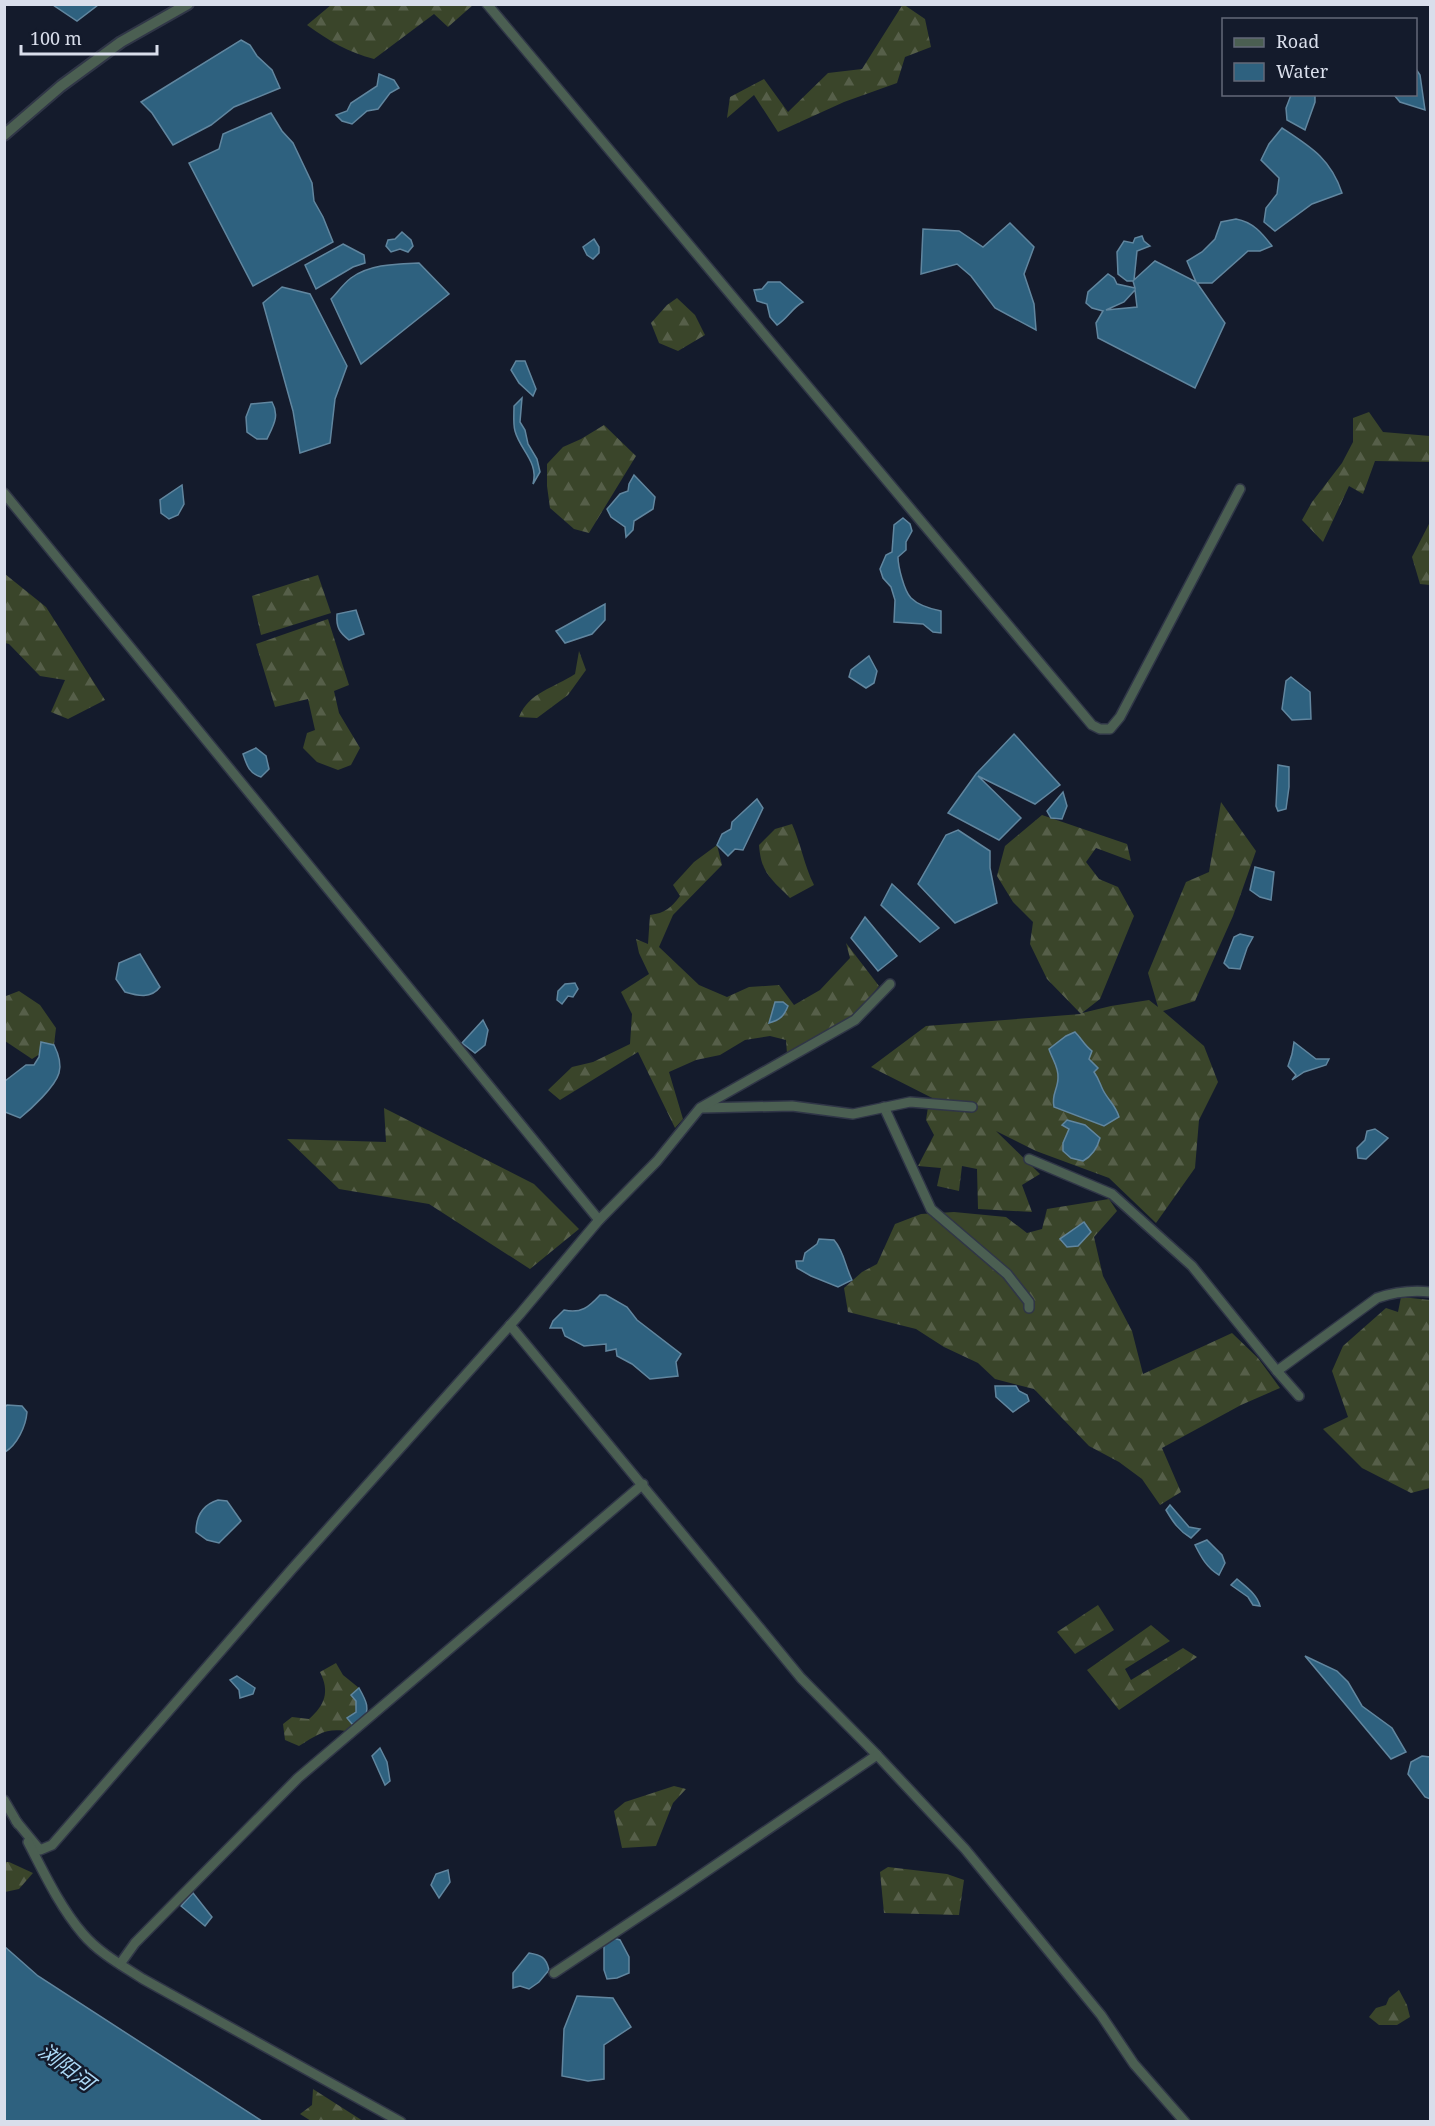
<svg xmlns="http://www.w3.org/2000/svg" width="1435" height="2126" viewBox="0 0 1435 2126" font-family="'Noto Serif','Noto Sans SC',serif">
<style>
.forest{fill:url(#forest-firs)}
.water{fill:#2e617f;stroke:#61869f;stroke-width:1.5;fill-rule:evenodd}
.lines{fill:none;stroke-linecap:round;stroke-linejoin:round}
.minor-casing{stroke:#303647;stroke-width:12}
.tertiary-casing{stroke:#303647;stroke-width:14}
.minor{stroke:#4b5f52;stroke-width:9}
.tertiary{stroke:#4b5f52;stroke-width:10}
.labels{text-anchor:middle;stroke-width:5;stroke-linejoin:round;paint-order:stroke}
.water-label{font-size:21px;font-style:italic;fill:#acd9f6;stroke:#141b2c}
</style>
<defs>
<pattern id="forest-firs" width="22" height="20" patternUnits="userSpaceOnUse" patternTransform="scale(1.5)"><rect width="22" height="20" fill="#3a452a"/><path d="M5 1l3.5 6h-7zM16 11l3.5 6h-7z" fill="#565f49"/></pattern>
</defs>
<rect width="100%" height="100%" fill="#141b2c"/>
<g class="forest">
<path d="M903,4L925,19L931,47L905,57L897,83L844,102L778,132L754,95L727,118L730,97L764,79L788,112L828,73L862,69Z"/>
<path d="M331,5H473L448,27L434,14L374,59C348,52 329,41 307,25Z"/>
<path d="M677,298L695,315L705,335L678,351L659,343L651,323L667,305Z"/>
<path d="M1369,412L1383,432L1430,436V462L1375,461L1363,494L1349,486L1323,542L1302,520L1312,502L1342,463L1353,442V418Z"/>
<path d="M604,425L636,456L589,533L574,529L550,508L547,486V464L563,447L581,439Z"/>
<path d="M1430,522V585L1420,584L1412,557Z"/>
<path d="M5,574L46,607L105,700L68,719L51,712L65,680L40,676L9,644L5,643Z"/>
<path d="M318,575L331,613L261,635L252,596Z"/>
<path d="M328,619L349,685L334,691L339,713L360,748L351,765L338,770L317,762L303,748L307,733L315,730L308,699L275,707L256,644Z"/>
<path d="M579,651L586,670L568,695L537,718L519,717C529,692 554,688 575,674Z"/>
<path d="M1221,802L1256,851L1233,916L1195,1001L1163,1011L1204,1046L1218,1082L1199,1120L1195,1168L1156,1223L1109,1178L1036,1151L996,1131L1040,1174L1022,1185L1032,1212L978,1209L977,1169L962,1166L959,1191L937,1186L941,1168L918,1166L934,1135L926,1120L928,1107H950L871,1067L926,1026L1081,1014L1047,979L1030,944L1033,922L1013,902L997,876L1005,846L1042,815L1127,844L1131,861L1096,848L1086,862L1099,879L1118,887L1134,916L1100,999L1082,1013L1111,1006L1149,1000L1158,1007L1148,973L1186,882L1209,872Z"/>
<path d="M792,824C801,844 804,865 814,885L790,898C771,879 761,873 759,845L775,829Z"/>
<path d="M717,845L722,865L673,915L659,947L699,985L727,997L749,987L779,985L794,1005L820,990L850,958L846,943L879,986L848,1024L787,1054L786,1040L770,1036L745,1040L720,1055L696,1060L669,1072L683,1119L675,1128L638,1052L560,1100L548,1090L572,1067L593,1062L630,1044L632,1014L621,992L649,974L639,953L636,939L648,944L650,915C665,913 671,908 680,896L673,885L694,862Z"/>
<path d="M19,991L40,1005L56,1028L54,1045L32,1059L5,1041L4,994L6,996Z"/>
<path d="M384,1108L534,1184L579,1229L530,1269L429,1204L339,1189L287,1139L386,1142Z"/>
<path d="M1109,1199L1117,1211L1094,1237L1103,1276L1132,1331L1143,1374L1232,1333L1258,1358L1280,1388L1241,1405L1162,1448L1181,1492L1160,1505L1142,1479L1119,1462L1089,1446L1034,1389L995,1379L978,1363L944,1347L916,1329L848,1312L844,1288L862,1272L877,1264L895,1224L921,1214L954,1212L1006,1217L1027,1233L1042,1229L1047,1209Z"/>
<path d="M1401,1297L1430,1300V1488L1411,1493L1362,1468L1323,1429L1348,1417L1332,1371L1343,1346L1386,1308L1398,1312Z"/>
<path d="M1098,1605L1114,1630L1075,1654L1057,1632Z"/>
<path d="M1151,1625L1170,1641L1125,1669L1131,1680L1183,1648L1197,1657L1119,1710L1087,1670Z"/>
<path d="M336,1663L343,1675L359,1688L352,1732C327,1727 320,1733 299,1746L285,1740L283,1724L292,1717L309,1719C325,1705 330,1692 320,1672Z"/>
<path d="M674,1786L686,1789L673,1803L656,1846L622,1848L614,1811L625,1802Z"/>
<path d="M5,1862H9L33,1873L19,1889L5,1892Z"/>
<path d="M888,1867L947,1874L964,1880L959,1915L884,1913L880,1872Z"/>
<path d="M1399,1990L1407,2005L1410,2017L1397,2025H1379L1369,2017L1376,2008L1386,2005L1389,1998Z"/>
<path d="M313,2089L363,2121H311L300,2114L312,2105Z"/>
</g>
<g class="water">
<path d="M53,5H98L77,21Z"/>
<path d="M241,40L250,45L257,56L272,70L280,88L234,107L211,125L173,145L152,113L141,102Z"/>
<path d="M1416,69L1420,75L1425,110L1400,102L1394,95L1416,94Z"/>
<path d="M379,74L394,80L399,88L390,93L378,109L367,111L352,124L342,121L336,115L347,111L351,103L377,86Z"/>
<path d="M1291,95H1315V102L1305,130L1287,120L1286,108Z"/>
<path d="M271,113L282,131L293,143L312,183L314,201L323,217L333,242L253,286L189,163L219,149L223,134Z"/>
<path d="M1282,128C1311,147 1331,159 1342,193L1312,204L1275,231L1264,222L1266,208L1277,194L1279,178L1261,160L1269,144Z"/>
<path d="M1236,219C1253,222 1262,233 1272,246L1260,251H1248L1212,283H1197L1225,323L1195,388L1098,338L1096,323L1103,311L1092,308L1086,303L1088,292L1108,274L1114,278L1117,284L1135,288L1133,281H1127L1118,274L1117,252L1124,241L1133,243L1135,238L1142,236L1144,241L1150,246L1137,251L1134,280L1155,261L1196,282L1187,261L1202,252L1215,239L1221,222ZM1135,290L1137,307L1106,310L1124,302Z"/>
<path d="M1010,223L1034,247L1024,274L1034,304L1036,330L995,308L971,276L957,264L921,274L923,229L959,231L983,247Z"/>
<path d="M402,232L411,240L413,246L408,252L400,249L391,252L386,246L388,240L395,239Z"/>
<path d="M594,239L599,247V253L593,259L587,255L583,247Z"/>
<path d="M343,244L364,255L365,263L353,267L316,289L305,265Z"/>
<path d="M419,263L449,294L361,364L331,299C337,293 343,284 351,278C370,264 396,264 419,263Z"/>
<path d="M768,282H780L803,302C792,308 788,318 777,325L770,317L767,304L757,301L754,290L762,289Z"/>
<path d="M282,287L310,294L347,366L335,399L330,443L300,453L293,411L263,303Z"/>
<path d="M516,361H525L536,389L533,396L519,383L511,370Z"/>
<path d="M522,398L520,422L525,430L528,444L537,459L540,472L533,484C539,462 520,450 515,431C513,424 514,414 514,406Z"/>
<path d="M272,402C280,416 273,426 267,439H257L247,432L246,417L251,404Z"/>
<path d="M634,475L655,497L653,509L634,521L633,530L626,537L625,527L611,517L607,509L620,494L628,491L629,484Z"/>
<path d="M182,485L184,504L178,515L169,519L161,513L160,500Z"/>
<path d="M903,518L910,524L912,531L906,542V550L898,557C898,566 904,591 911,598C919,606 931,609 941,611V633L933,632L923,624L894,622L895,600L891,587L883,578L880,569L886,555L892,552L894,525Z"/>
<path d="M605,604V620L592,634L565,643L556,631Z"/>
<path d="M356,610L364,634L349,640C339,632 336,627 337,614Z"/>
<path d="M869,656L877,671L874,683L866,688L849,677L851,670Z"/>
<path d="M1291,677L1310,692L1311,719L1292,720L1282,709L1286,681Z"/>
<path d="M1014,734L1060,785L1035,804L978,776L1021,818L999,840L948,813L976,774Z"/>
<path d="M256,748L266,756L269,769L261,777C249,773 247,766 243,754Z"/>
<path d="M1278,765L1289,767V787L1286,809L1278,811L1276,806Z"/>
<path d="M1063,792L1067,806L1062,819L1051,818L1047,811Z"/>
<path d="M757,799L763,808L743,850L735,849L728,856L717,845L722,834L731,829L732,822Z"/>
<path d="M958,830L990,851V868L997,903L955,923L918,884L946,835Z"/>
<path d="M1255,867L1274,872L1271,900L1260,897L1250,890Z"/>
<path d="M892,884L939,928L920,942L881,905Z"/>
<path d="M865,917L897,956L878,971L851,938Z"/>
<path d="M1240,934L1253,937L1247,948L1240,969L1229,968L1224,963L1234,937Z"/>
<path d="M140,954L160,987C151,999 138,996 125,992L116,979L119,963Z"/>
<path d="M575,983L578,989L573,997L568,996L562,1004L557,1000L558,991L565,984Z"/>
<path d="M775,1002H783L788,1006C784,1016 780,1020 769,1023Z"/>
<path d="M483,1020L488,1030L485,1045L475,1053L462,1043Z"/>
<path d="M1075,1032C1082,1039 1084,1045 1092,1051L1089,1059L1098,1068L1094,1072C1099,1079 1100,1084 1103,1090C1108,1100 1116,1106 1119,1117L1104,1126L1054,1107C1051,1095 1058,1089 1058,1078C1059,1067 1052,1059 1049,1049L1066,1036Z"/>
<path d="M41,1042L54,1045C58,1053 62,1063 59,1073C55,1087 31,1109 20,1118L5,1112V1081L26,1065H34L39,1057Z"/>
<path d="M1294,1042L1316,1059H1329L1326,1065L1304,1072L1292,1080L1296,1075L1288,1066L1292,1054Z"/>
<path d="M1067,1120L1085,1125L1100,1138C1097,1149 1092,1156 1083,1161L1071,1158L1063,1151V1143L1069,1129L1062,1125Z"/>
<path d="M1375,1129L1388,1138L1366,1159L1358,1158L1357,1148L1365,1140L1367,1131Z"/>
<path d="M1084,1222L1091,1232L1078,1246L1067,1247L1060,1239Z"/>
<path d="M819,1239L834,1240C844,1251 845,1266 852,1280L838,1287L811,1276L797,1268L796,1261H803L805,1253L817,1244Z"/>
<path d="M600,1295H606L627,1307L637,1320L681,1354L676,1362L678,1376L650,1379L632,1364L617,1356L616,1349L606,1351V1344L584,1346L565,1336L562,1328H550L553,1321L564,1310C581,1314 589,1307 600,1295Z"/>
<path d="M995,1386H1016L1019,1391L1027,1395L1029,1401L1013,1412L996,1397Z"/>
<path d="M7,1405L22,1406L27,1412C26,1426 17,1445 5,1452L4,1408Z"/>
<path d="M218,1500L227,1501L241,1521L219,1543L207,1540L196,1532C196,1516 202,1505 218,1500Z"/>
<path d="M1170,1505L1189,1527L1200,1529L1191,1538C1179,1531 1173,1522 1166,1510Z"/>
<path d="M1207,1540L1222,1555L1225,1563L1219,1575C1207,1568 1201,1557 1195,1545Z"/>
<path d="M1237,1579C1246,1587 1257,1594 1260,1606L1253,1605L1248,1597L1231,1585Z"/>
<path d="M1305,1656L1337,1671L1348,1682L1362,1706L1392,1728L1406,1752L1391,1759Z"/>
<path d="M237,1676L255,1688L253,1694L240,1698L239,1690L230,1680Z"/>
<path d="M359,1688C367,1702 370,1708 363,1723L352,1724L347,1718L356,1712V1701L351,1695Z"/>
<path d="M380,1748L387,1762L390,1781L385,1785L372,1756Z"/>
<path d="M1422,1756L1430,1757V1799L1425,1797L1408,1774L1411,1762Z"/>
<path d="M448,1870L450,1882L439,1898L431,1885L436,1874Z"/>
<path d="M193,1893L212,1917L205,1926L181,1906Z"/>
<path d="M613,1938L620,1940L629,1957V1973L617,1978L607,1979L604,1970V1946Z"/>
<path d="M4,1946L38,1976L262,2121H5Z"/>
<path d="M529,1953C541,1955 546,1957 549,1970L539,1982L529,1989L520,1986L513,1988V1973Z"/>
<path d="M577,1996L613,1998L631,2027L604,2045V2079L588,2081L562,2076L564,2029Z"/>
</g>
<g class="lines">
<g class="minor-casing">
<g id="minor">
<path d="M487,4L1092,725L1100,729H1110L1120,717L1240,489"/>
<path d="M4,493L599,1220"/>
<path d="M884,1107L931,1209L1007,1274L1029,1302V1308"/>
<path d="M702,1108L792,1106L853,1114L910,1102L972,1107"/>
<path d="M1029,1159L1112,1194L1192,1266L1277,1371L1299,1396"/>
<path d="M510,1325L801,1678L877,1755L965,1849L1101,2015L1134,2064L1185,2122"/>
<path d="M1277,1371L1377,1298C1395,1292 1411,1290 1430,1292"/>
<path d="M4,1800L18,1824"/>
<path d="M16,1821L40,1850L52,1845L292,1569L520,1314L599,1220L657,1161L700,1108L855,1020L890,984"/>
<path d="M28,1842C44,1873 60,1907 83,1934C99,1953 123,1966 143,1979L401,2122"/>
<path d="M120,1964L135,1943L298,1778L643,1484"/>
<path d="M554,1973L679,1890L877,1755"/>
</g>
</g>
<g class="tertiary-casing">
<path id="tertiary" d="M4,135L61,86L121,42L188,4"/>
</g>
<use href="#minor" class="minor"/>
<use href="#tertiary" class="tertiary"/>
</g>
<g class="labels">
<g class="water-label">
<text transform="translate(66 2067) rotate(37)" y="7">浏阳河</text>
</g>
</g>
<rect width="1435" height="2126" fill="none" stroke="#d9deeb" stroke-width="12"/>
<rect x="1222" y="18" width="195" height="78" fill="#141b2c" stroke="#636978" stroke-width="1.5"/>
<rect x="1234" y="38" width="30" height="9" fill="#4b5f52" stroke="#636978" stroke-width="1.5"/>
<text x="1276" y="48" font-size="18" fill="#d9deeb">Road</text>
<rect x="1234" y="63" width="30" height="18" fill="#2e617f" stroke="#636978" stroke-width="1.5"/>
<text x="1276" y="78" font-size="18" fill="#d9deeb">Water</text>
<path d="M21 45v9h136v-9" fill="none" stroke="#d9deeb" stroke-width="3"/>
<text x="30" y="45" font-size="18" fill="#d9deeb" stroke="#141b2c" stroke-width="4.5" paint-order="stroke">100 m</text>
</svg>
